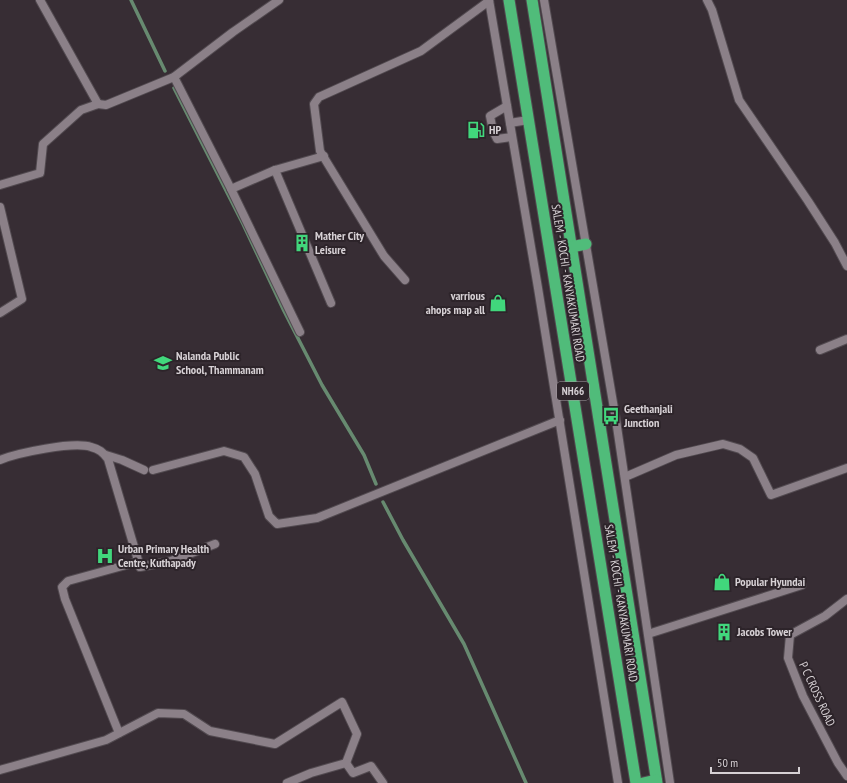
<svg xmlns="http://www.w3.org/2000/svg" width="847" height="783" viewBox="0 0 847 783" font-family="'PT Sans Narrow',sans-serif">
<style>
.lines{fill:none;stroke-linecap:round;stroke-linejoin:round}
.stream{stroke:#678a70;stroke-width:3.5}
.minor-casing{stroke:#524a50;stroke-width:10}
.tertiary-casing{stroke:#524a50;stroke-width:10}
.trunk-casing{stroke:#524a50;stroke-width:13}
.minor{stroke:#8b8088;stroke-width:8}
.tertiary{stroke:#8b8088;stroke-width:8}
.trunk{stroke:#50bc7a;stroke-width:11}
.labels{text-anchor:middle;stroke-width:4;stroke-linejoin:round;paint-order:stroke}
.shield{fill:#2d242a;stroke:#a49da2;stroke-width:1}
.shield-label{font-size:11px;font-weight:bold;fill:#d7d1d5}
.poi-label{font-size:12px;font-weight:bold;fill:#d7d1d5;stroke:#2d242a;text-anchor:start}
.street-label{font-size:12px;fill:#d7d1d5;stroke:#2d242a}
</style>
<rect width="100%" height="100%" fill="#372d34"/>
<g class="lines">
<g class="stream">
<path d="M131,0L165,71"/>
<path d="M174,88L243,224L284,311L322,385L364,455L376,484"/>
<path d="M383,502L403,540L464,644L526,783"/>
</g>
<g class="minor-casing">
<g id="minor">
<path d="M40,0L98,104"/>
<path d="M707,0L712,10L739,100L808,201L835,243L847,266"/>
<path d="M174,77L231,189"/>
<path d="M98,104L106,105L174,77L233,32L279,0"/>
<path d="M507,106L490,116L493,131L497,139L512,137"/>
<path d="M510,123L528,120"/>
<path d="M275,170L331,303"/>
<path d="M0,185L40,173L43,144L81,110L98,104"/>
<path d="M0,207L22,299L0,313"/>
<path d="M405,280L384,256L320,151L314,104L319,97L421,51L489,1"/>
<path d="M300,332L231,189L275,170L324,156"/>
<path d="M820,350L847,339"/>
<path d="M106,455L122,460L144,470"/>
<path d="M0,460C17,453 74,441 91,447C99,449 103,452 108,459L140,567L171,561L215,544"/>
<path d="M153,470L224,451L244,457L255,474L269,516L277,524L317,518L560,420"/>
<path d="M625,477L676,455L723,444L740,449L753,458L771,495L847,468"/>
<path d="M847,599L825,616L790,635L788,658L803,696L838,763L847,776"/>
<path d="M648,634L802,585"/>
<path d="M119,733L65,599L62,587L68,581L137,562"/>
<path d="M0,770L106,740L158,713L184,714L210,731L275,744L342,702L357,734L346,763"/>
<path d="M287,783L311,773L346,763L353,773L371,766L383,783"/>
</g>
</g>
<g class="tertiary-casing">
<g id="tertiary">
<path d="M489,0L538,288L618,783"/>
<path d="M544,0L616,420L670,783"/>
</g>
</g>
<g class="trunk-casing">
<g id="trunk">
<path d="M509,0L636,783"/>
<path d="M532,0L657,783"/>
<path d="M571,247L586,244"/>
<path d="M643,783L656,780"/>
</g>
</g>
<use href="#minor" class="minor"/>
<use href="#tertiary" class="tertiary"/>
<use href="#trunk" class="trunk"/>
</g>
<defs>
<g id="fuel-bare" transform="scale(1.38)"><path d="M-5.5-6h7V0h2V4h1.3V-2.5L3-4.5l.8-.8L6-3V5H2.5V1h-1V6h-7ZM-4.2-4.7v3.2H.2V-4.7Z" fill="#41d77c" stroke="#2d242a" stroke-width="2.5" paint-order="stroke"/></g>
<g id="building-bare" transform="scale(1.38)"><path d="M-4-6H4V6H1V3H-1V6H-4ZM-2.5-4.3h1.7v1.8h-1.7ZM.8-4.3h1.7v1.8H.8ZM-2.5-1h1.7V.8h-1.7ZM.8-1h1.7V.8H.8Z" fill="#41d77c" stroke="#2d242a" stroke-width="2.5" paint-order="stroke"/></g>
<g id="shop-bare" transform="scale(1.38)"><path d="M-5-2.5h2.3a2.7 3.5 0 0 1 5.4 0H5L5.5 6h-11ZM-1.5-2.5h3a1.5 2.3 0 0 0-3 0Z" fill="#41d77c" stroke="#2d242a" stroke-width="2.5" paint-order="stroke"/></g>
<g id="school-bare" transform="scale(1.38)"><path d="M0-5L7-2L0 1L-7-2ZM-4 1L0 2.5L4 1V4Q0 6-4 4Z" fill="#41d77c" stroke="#2d242a" stroke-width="2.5" paint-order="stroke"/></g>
<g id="bus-bare" transform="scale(1.38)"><path d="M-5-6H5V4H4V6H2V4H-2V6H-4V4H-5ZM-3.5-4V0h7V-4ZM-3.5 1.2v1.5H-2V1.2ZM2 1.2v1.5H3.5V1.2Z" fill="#41d77c" stroke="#2d242a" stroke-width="2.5" paint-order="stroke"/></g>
<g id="hospital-bare" transform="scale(1.38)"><path d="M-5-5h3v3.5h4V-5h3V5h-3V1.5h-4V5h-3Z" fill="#41d77c" stroke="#2d242a" stroke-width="2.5" paint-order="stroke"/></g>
</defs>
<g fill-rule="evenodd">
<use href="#fuel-bare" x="476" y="130"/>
<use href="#building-bare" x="302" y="243"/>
<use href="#shop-bare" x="498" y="303"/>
<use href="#school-bare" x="163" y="363"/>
<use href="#bus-bare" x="611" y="416"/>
<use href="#hospital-bare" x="105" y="556"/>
<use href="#shop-bare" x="722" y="582"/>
<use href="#building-bare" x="724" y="632"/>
</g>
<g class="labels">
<rect class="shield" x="557" y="382" width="32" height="18" rx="3"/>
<g class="shield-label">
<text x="573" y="395">NH66</text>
</g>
<g class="poi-label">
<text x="489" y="134">HP</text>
<text x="315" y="240">Mather City<tspan x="315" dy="14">Leisure</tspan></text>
<text x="485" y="300" text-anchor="end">varrious<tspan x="485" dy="14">ahops map all</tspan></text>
<text x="176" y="360">Nalanda Public<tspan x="176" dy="14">School, Thammanam</tspan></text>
<text x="624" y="413">Geethanjali<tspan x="624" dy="14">Junction</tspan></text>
<text x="118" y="553">Urban Primary Health<tspan x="118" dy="14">Centre, Kuthapady</tspan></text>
<text x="735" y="586">Popular Hyundai</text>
<text x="737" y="636">Jacobs Tower</text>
</g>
<g class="street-label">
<text transform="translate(568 283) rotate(81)" y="4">SALEM - KOCHI - KANYAKUMARI ROAD</text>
<text transform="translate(621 603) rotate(81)" y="4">SALEM - KOCHI - KANYAKUMARI ROAD</text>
<text transform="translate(817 694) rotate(65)" y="4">P C CROSS ROAD</text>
</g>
</g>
<path d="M711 767v6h88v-6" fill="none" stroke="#d7d1d5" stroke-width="2"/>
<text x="717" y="767" font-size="12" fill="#d7d1d5" stroke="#2d242a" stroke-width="3" paint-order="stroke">50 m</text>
</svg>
